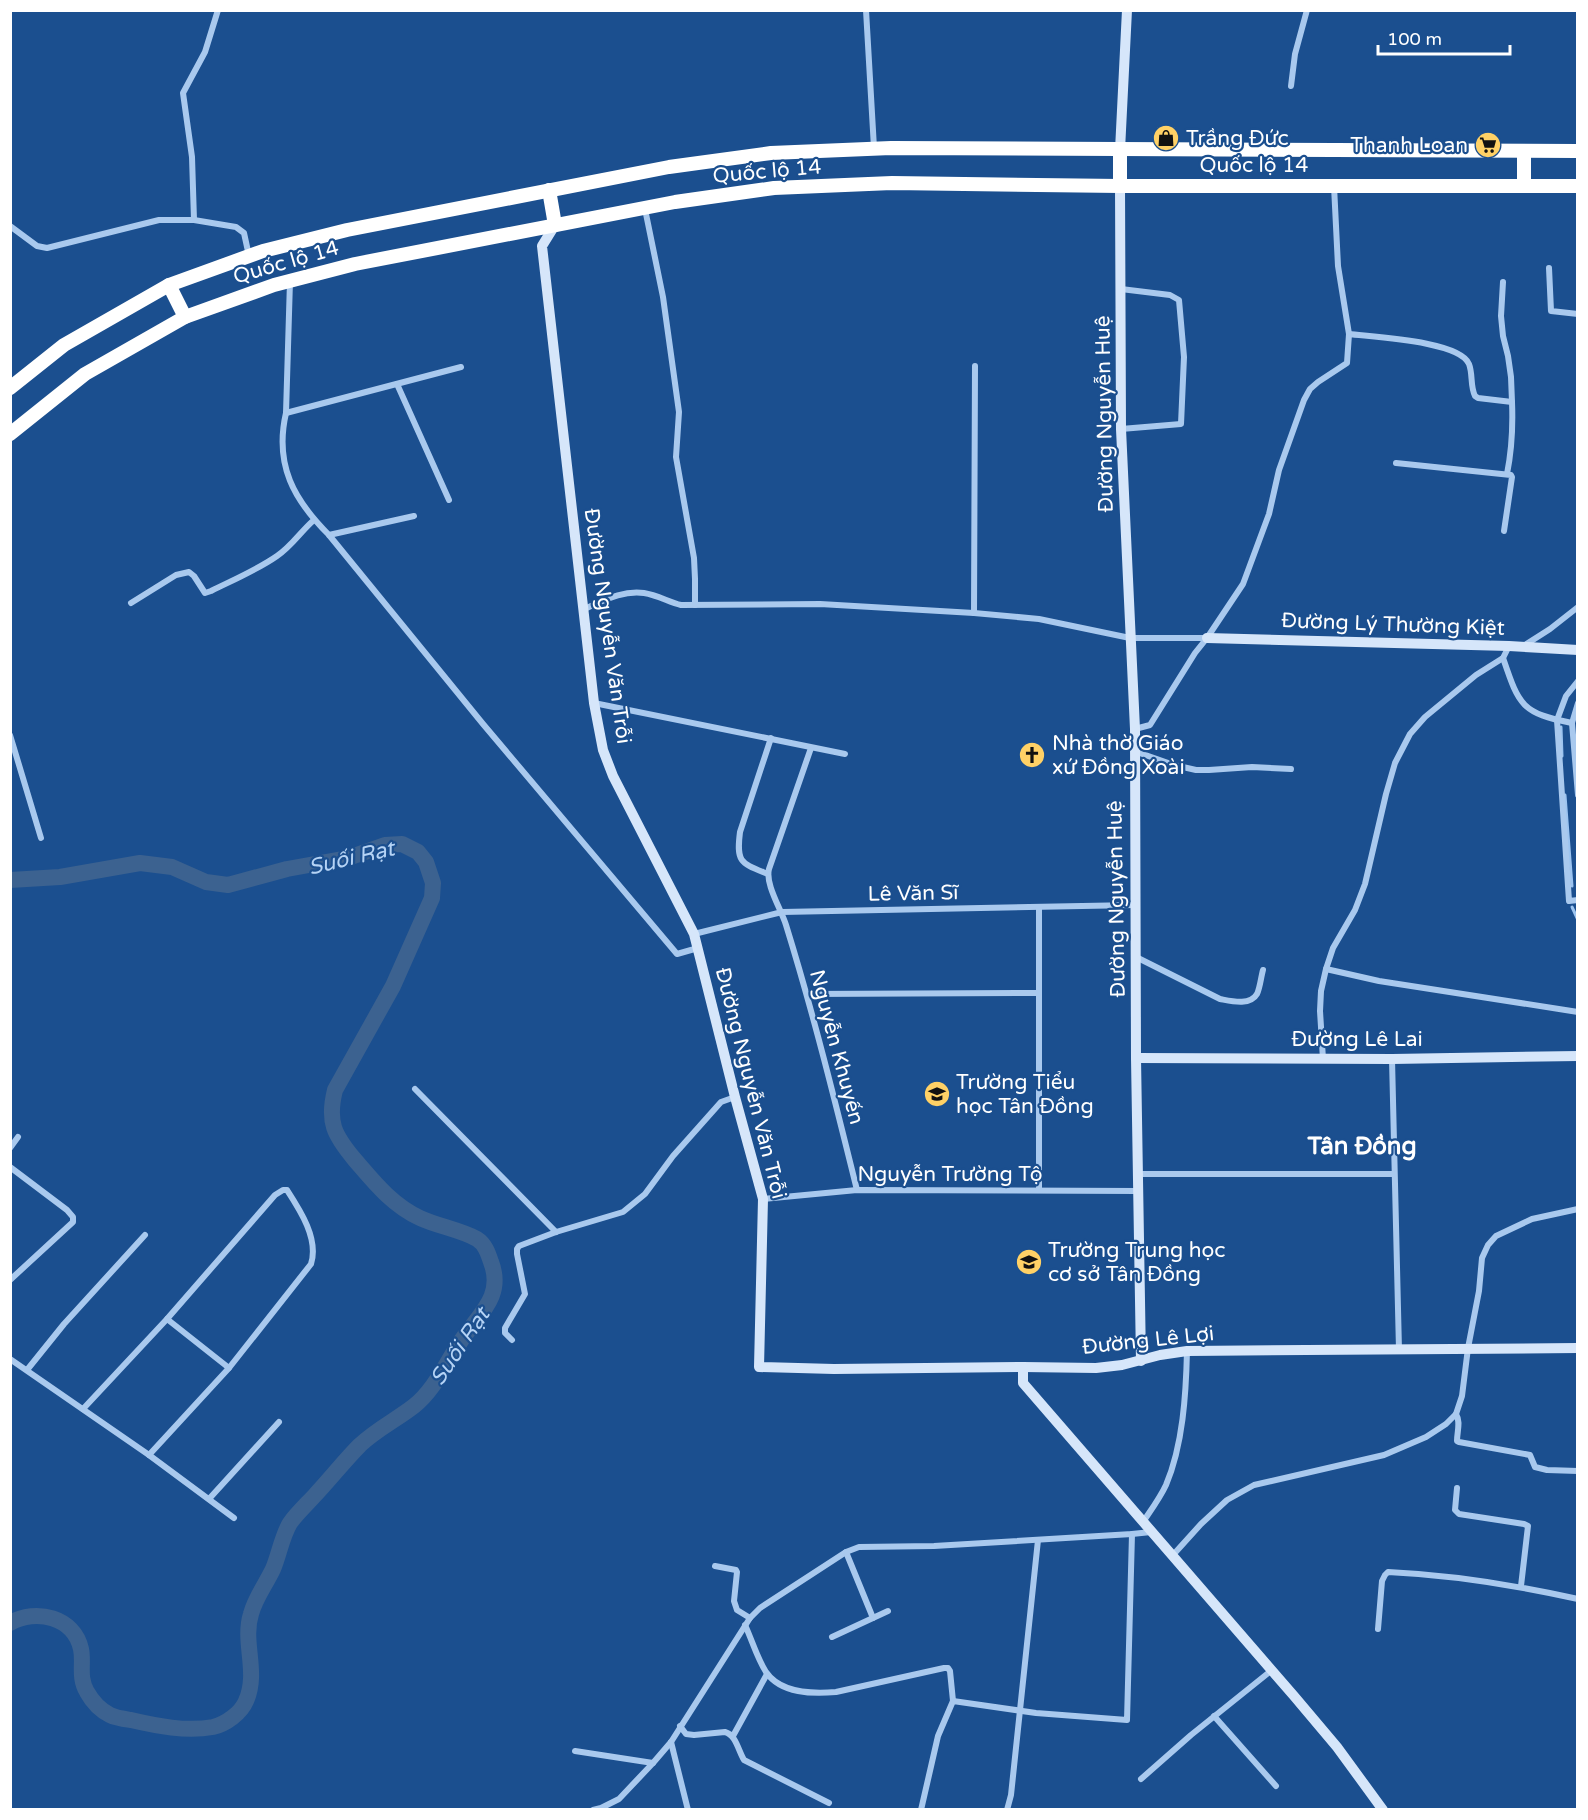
<svg xmlns="http://www.w3.org/2000/svg" width="1588" height="1820" viewBox="0 0 1588 1820" font-family="'Varela Round',sans-serif">
<style>
.lines{fill:none;stroke-linecap:round;stroke-linejoin:round}
.stream{stroke:#9cc4f0;stroke-width:3}
.river{stroke:#3c6290;stroke-width:16}
.street{stroke:#a9c9ee;stroke-width:6}
.secondary{stroke:#d6e6fa;stroke-width:10}
.highway{stroke:#fff;stroke-width:14}
.labels{text-anchor:middle;stroke-width:4.5;stroke-linejoin:round;paint-order:stroke}
.poi-label{font-size:21px;fill:#fff;stroke:#1b4f8f;text-anchor:start}
.street-label{font-size:21px;fill:#fff;stroke:#1b4f8f}
.water-label{font-size:22px;font-style:italic;fill:#b5d3f5;stroke:#1b4f8f}
.quarter-label{font-size:24px;font-weight:bold;fill:#fff;stroke:#1b4f8f}
</style>
<rect width="100%" height="100%" fill="#1b4f8f"/>
<g class="lines">
<g class="stream">
<path d="M1561,727L1562,756"/>
<path d="M1565,795L1572,886"/>
<path d="M1572,907L1578,920"/>
</g>
<path class="river" d="M10,880L60,877L140,863L172,867L206,882L228,885L287,869L348,858L385,845L402,844L418,852L426,862L433,883L432,898L393,986L335,1090C327,1122 334,1135 355,1160C374,1182 392,1205 420,1218C437,1226 461,1230 477,1239C485,1244 488,1253 491,1262C505,1298 476,1316 459,1344C445,1365 434,1390 414,1406C396,1420 377,1429 360,1445C345,1460 331,1478 316,1494C308,1503 297,1513 290,1523C282,1536 279,1555 273,1569C266,1584 255,1598 251,1614C242,1642 259,1672 246,1701C241,1713 226,1724 213,1727C186,1732 157,1726 131,1720C124,1719 116,1718 110,1715C100,1710 92,1701 87,1692C78,1677 84,1663 81,1649C74,1617 36,1608 10,1623"/>
<g class="street">
<path d="M866,10L874,148"/>
<path d="M1291,86L1295,54L1307,10"/>
<path d="M1334,186L1338,266L1349,334"/>
<path d="M645,209L663,297L679,412L676,457L694,558L695,579V605"/>
<path d="M194,220L192,157L183,93L205,52L218,10"/>
<path d="M10,226L37,246L47,248L159,220H194L236,227L244,233L249,256"/>
<path d="M1549,268L1551,311L1578,314"/>
<path d="M290,281L286,413C274,465 294,500 329,535L483,724L677,954L698,948"/>
<path d="M1503,282L1501,316L1503,336L1508,356L1511,377L1512,402"/>
<path d="M397,384L449,500"/>
<path d="M286,413L461,367"/>
<path d="M1121,429L1181,424L1184,357L1179,300L1170,295L1121,289"/>
<path d="M1396,463L1511,475L1512,477L1504,531"/>
<path d="M329,535L414,516"/>
<path d="M131,603L176,575L189,572L194,576L205,593L211,591C233,580 257,570 277,556C292,546 301,531 314,520"/>
<path d="M584,609C603,601 622,590 644,593C657,595 669,602 681,605L820,604L974,613L1039,619L1130,638H1207"/>
<path d="M974,613L975,366"/>
<path d="M1525,645L1550,629L1578,607"/>
<path d="M1503,658C1519,705 1521,713 1572,723"/>
<path d="M1578,681L1566,696L1557,720L1569,901L1578,900"/>
<path d="M594,703L845,754"/>
<path d="M1578,703L1572,723L1578,795"/>
<path d="M1135,729L1150,725L1195,653L1207,638L1243,584L1269,514L1279,470L1304,400L1310,389L1318,382L1347,363L1349,334C1373,337 1460,341 1469,364C1473,374 1470,386 1475,396L1478,398L1512,402C1513,426 1512,449 1507,474"/>
<path d="M10,735L41,838"/>
<path d="M811,748L769,869C765,884 781,909 786,925C813,1012 835,1101 857,1190"/>
<path d="M1134,751L1174,765L1196,770H1209L1252,767L1291,769"/>
<path d="M768,874C741,863 736,863 740,832L771,738"/>
<path d="M1039,907V1190"/>
<path d="M694,934L782,912L1135,905"/>
<path d="M1136,957L1220,999C1231,1001 1250,1006 1257,994C1260,988 1261,977 1263,970"/>
<path d="M1326,969L1379,981L1578,1012"/>
<path d="M808,994L1038,993"/>
<path d="M1323,1059L1320,1011L1321,991L1326,969L1333,948L1355,910L1365,884L1386,794L1395,763L1410,734L1425,717L1476,675L1503,658L1509,646"/>
<path d="M1392,1059L1399,1350"/>
<path d="M415,1089L556,1232"/>
<path d="M10,1148L18,1137"/>
<path d="M10,1167L67,1210L73,1217V1222L10,1280"/>
<path d="M1138,1174H1394"/>
<path d="M763,1199L857,1190L1138,1191"/>
<path d="M167,1319L229,1368"/>
<path d="M512,1340L505,1333V1328L525,1294L517,1254V1249L519,1246L556,1232L623,1212L645,1194L673,1156L721,1102L735,1097"/>
<path d="M10,1359L149,1455L234,1518"/>
<path d="M27,1370L64,1324L145,1235"/>
<path d="M83,1409L167,1319L275,1195L283,1190H287C300,1210 319,1239 311,1264L229,1368L149,1455"/>
<path d="M1456,1414C1461,1422 1457,1431 1457,1441L1459,1442L1530,1455L1535,1467L1547,1470L1578,1471"/>
<path d="M1457,1488L1455,1510L1459,1514L1524,1524L1528,1526L1521,1586"/>
<path d="M209,1499L279,1422"/>
<path d="M1143,1522C1151,1510 1160,1498 1166,1485C1183,1445 1186,1394 1187,1351"/>
<path d="M846,1552L873,1618"/>
<path d="M1173,1555L1201,1524L1227,1500L1254,1485L1384,1455L1426,1437L1446,1424L1456,1414L1462,1396L1468,1348L1479,1291L1482,1258L1488,1245L1496,1236L1532,1219L1578,1209"/>
<path d="M715,1566L736,1570L737,1572L734,1601L737,1610L750,1618"/>
<path d="M745,1625C752,1640 757,1658 766,1672C781,1694 813,1694 836,1692L944,1668H948L950,1671L953,1701"/>
<path d="M1378,1629L1382,1581L1385,1575L1388,1572C1452,1575 1515,1585 1578,1599"/>
<path d="M832,1637L888,1611"/>
<path d="M1214,1716L1276,1786"/>
<path d="M680,1726L686,1734L694,1735L725,1732C736,1735 738,1750 744,1760L829,1803"/>
<path d="M733,1736L767,1674"/>
<path d="M671,1742L688,1810"/>
<path d="M575,1751L653,1763"/>
<path d="M1141,1779L1191,1735L1272,1670"/>
<path d="M593,1810L601,1808L619,1799L653,1763L671,1742L750,1618L760,1608L846,1552L859,1547L934,1546L1132,1534L1151,1532"/>
<path d="M921,1810L938,1736L953,1701L1036,1713L1127,1720L1132,1534"/>
<path d="M1007,1810L1011,1795L1038,1540"/>
</g>
<g class="secondary">
<path d="M1120,150L1127,10"/>
<path d="M1120,186L1121,429L1135,729L1136,1058L1141,1361"/>
<path d="M555,225L542,246L594,703L603,750L613,776L694,934L735,1097L763,1199L759,1367L834,1369L1023,1367L1096,1368L1122,1365L1160,1355L1187,1351L1578,1348"/>
<path d="M1207,638L1509,646L1578,650"/>
<path d="M1136,1058L1392,1059L1578,1056"/>
<path d="M1023,1367V1383L1294,1696L1337,1747L1383,1810"/>
</g>
<g class="highway">
<path d="M1120,186V150"/>
<path d="M1524,186V151"/>
<path d="M549,190L555,225"/>
<path d="M169,285L185,317"/>
<path d="M10,388L64,345L169,285L263,251L347,230L669,167L771,153L891,148L1578,151"/>
<path d="M10,434L85,374L185,317L274,285L355,264L675,202L774,188L892,183L1120,186H1578"/>
</g>
</g>
<defs>
<g id="shop-disc" transform="scale(1.35)"><circle r="9.5" fill="#ffd166" stroke="#1b4f8f"/><path d="M-5-2.5h2.3a2.7 3.5 0 0 1 5.4 0H5L5.5 6h-11ZM-1.5-2.5h3a1.5 2.3 0 0 0-3 0Z" fill="#111"/></g>
<g id="supermarket-disc" transform="scale(1.35)"><circle r="9.5" fill="#ffd166" stroke="#1b4f8f"/><path d="M-6-5.5h2.5l.6 2H6L4.5 2H-2.5L-4.4-4H-6ZM-1.5 3.2a1.3 1.3 0 1 0 .1 0ZM3 3.2a1.3 1.3 0 1 0 .1 0Z" fill="#111"/></g>
<g id="church-disc" transform="scale(1.35)"><circle r="9.5" fill="#ffd166" stroke="#1b4f8f"/><path d="M-1.2-6h2.4v3.5h3.3v2.4h-3.3V6h-2.4V-.1h-3.3v-2.4h3.3Z" fill="#111"/></g>
<g id="school-disc" transform="scale(1.35)"><circle r="9.5" fill="#ffd166" stroke="#1b4f8f"/><path d="M0-5L7-2L0 1L-7-2ZM-4 1L0 2.5L4 1V4Q0 6-4 4Z" fill="#111"/></g>
</defs>
<g fill-rule="evenodd">
<use href="#shop-disc" x="1166" y="138"/>
<use href="#supermarket-disc" x="1488" y="145"/>
<use href="#church-disc" x="1032" y="755"/>
<use href="#school-disc" x="937" y="1094"/>
<use href="#school-disc" x="1029" y="1262"/>
</g>
<g class="labels">
<g class="poi-label">
<text x="1186" y="145">Trầng Đức</text>
<text x="1468" y="152" text-anchor="end">Thanh Loan</text>
<text x="1052" y="750">Nhà thờ Giáo<tspan x="1052" dy="24">xứ Đồng Xoài</tspan></text>
<text x="956" y="1089">Trường Tiểu<tspan x="956" dy="24">học Tân Đồng</tspan></text>
<text x="1048" y="1257">Trường Trung học<tspan x="1048" dy="24">cơ sở Tân Đồng</tspan></text>
</g>
<g class="street-label">
<text x="1254" y="172">Quốc lộ 14</text>
<text transform="translate(767 171) rotate(-5)" y="7">Quốc lộ 14</text>
<text transform="translate(286 262) rotate(-16)" y="7">Quốc lộ 14</text>
<text transform="translate(1104 414) rotate(-91)" y="7">Đường Nguyễn Huệ</text>
<text transform="translate(1393 624) rotate(2)" y="7">Đường Lý Thường Kiệt</text>
<text transform="translate(608 626) rotate(82)" y="7">Đường Nguyễn Văn Trỗi</text>
<text transform="translate(913 893) rotate(-1)" y="7">Lê Văn Sĩ</text>
<text transform="translate(1116 899) rotate(-91)" y="7">Đường Nguyễn Huệ</text>
<text x="1357" y="1046">Đường Lê Lai</text>
<text transform="translate(837 1047) rotate(75)" y="7">Nguyễn Khuyến</text>
<text transform="translate(751 1083) rotate(76)" y="7">Đường Nguyễn Văn Trỗi</text>
<text x="950" y="1181">Nguyễn Trường Tộ</text>
<text transform="translate(1148 1340) rotate(-6)" y="7">Đường Lê Lợi</text>
</g>
<g class="water-label">
<text transform="translate(351 857) rotate(-13)" y="8">Suối Rạt</text>
<text transform="translate(459 1346) rotate(-56)" y="8">Suối Rạt</text>
</g>
<g class="quarter-label">
<text x="1362" y="1154">Tân Đồng</text>
</g>
</g>
<rect width="1588" height="1820" fill="none" stroke="#ffffff" stroke-width="24"/>
<path d="M1378 45v9h132v-9" fill="none" stroke="#ffffff" stroke-width="3"/>
<text x="1387" y="45" font-size="18" fill="#ffffff" stroke="#1b4f8f" stroke-width="4.5" paint-order="stroke">100 m</text>
</svg>
